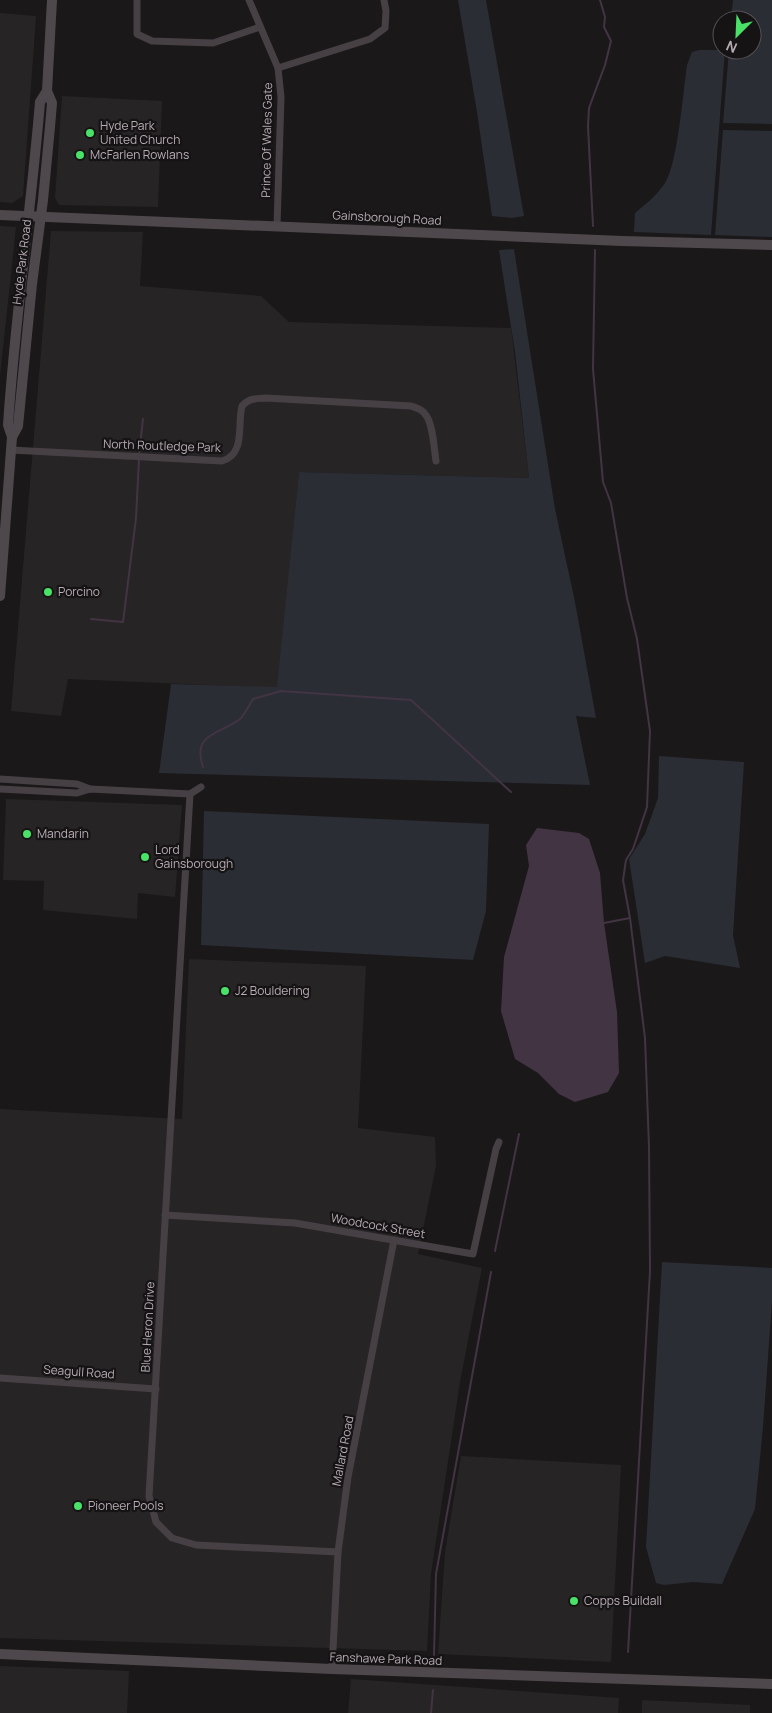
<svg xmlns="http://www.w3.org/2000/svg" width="772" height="1713" viewBox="0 0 772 1713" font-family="Manrope,sans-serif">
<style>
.built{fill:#272425}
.green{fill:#2a2d34}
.water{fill:#433444}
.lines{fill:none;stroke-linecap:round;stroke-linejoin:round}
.stream{stroke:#433444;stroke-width:2}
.minor{stroke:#464044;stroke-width:7}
.secondary{stroke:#4e484c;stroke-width:10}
.poi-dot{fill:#49e168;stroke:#151314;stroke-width:2}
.labels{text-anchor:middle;stroke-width:4.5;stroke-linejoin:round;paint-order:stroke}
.poi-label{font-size:12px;fill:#b8acb5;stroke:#151314;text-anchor:start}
.street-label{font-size:12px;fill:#b8acb5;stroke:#151314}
</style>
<rect width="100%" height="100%" fill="#1a1819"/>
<g class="built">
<path d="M0,13L36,16L23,196L12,203L0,202Z"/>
<path d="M62,96L162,101L158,207L59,205L55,198Z"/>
<path d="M0,226L16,227L0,376Z"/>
<path d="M51,231L143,232L140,286L261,296L289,322L511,328L529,478L299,472L278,688L68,679L61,716L11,711Z"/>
<path d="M6,799L182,805L175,897L138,893L137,919L43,910L44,881L3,880Z"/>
<path d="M189,959L366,966L358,1128L435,1137L436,1166L418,1254L482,1268L460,1382L431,1574L427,1651L0,1638V1109L182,1119Z"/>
<path d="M461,1456L621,1465L611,1662L438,1654L445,1552Z"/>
<path d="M0,1666L129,1671L127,1713H0Z"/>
<path d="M351,1679L619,1698L618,1713H348Z"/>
<path d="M642,1700L750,1705V1713H642Z"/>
</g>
<g class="green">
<path d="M458,0H486L524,216L512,218L492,216L477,112Z"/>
<path d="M733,0H772V124L723,123L729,50H752V20H731Z"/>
<path d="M699,50H725L711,235L634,232L635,213C646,204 657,195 665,183C678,162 683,92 687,65L692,52Z"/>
<path d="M723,130L772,131V237L715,235Z"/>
<path d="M514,249L555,509L575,602L596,718L576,716L590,785L159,773L171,684L277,687L299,472L529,478L515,352L499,250Z"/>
<path d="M659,756L744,762L733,935L740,968L665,956L645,963L629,859L645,834L658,798Z"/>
<path d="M204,811L489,824L486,911L473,960L201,945Z"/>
<path d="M662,1262L772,1268V1301L763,1427L755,1509L722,1584L693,1582L664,1585L656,1583L646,1547Z"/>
</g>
<path class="water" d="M537,828L579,833L589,839L600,873L604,923L617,1012L619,1073L608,1092L575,1102L559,1094L538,1073L515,1059L501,1011L504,957L529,866L526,845Z"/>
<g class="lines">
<g class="stream">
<path d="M593,226L588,126L589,108L605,65L611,41L604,27L605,17L600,0"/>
<path d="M595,250L593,369L603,482L611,503L627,598L637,639L650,731L647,807L633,849L626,860L623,880L630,918L645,1038L649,1147L650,1271L628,1652"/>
<path d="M139,454L143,419"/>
<path d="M91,619L123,622L136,518L139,459"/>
<path d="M203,767C191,733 221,734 240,719C245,714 249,705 253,699L281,691L411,700L511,792"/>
<path d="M604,923L630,918"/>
<path d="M495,1251L519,1134"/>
<path d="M434,1655L436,1574L491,1272"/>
<path d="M431,1713L433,1690"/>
</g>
<g class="minor">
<path d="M137,0V34L152,41L213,43L260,27"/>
<path d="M249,0L278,68L281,97L277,226"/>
<path d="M278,68L370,39L385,28L386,11L384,0"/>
<path d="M11,450L222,461C246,454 237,425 242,406C249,398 255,399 265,398L411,406C416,408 422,409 425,414C433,422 434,449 436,461"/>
<path d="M0,779L77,784L90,789"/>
<path d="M0,789L77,793L90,789L190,794"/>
<path d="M190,794L149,1496L156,1522L172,1538L196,1545L338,1552"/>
<path d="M190,794L201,787"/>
<path d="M165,1215L295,1223L473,1254L496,1149L499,1142"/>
<path d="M0,1378L156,1389"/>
<path d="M332,1669L338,1552L348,1477L394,1240"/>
</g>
<g class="secondary">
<path d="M0,215L622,241L772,245"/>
<path d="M12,437L18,426L32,284L43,200L50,127L52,103L47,91L52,0"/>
<path d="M0,596L12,437L8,425C15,317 31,210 40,102L47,91"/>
<path d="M0,1654L332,1669L772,1684"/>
</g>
</g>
<g class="poi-dot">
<circle cx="90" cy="133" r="5"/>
<circle cx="80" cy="155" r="5"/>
<circle cx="48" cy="592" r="5"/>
<circle cx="27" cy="834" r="5"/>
<circle cx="145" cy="857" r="5"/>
<circle cx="225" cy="991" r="5"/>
<circle cx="78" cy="1506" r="5"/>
<circle cx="574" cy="1601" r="5"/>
</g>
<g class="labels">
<g class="poi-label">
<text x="100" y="130">Hyde Park<tspan x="100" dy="14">United Church</tspan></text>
<text x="90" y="159">McFarlen Rowlans</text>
<text x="58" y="596">Porcino</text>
<text x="37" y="838">Mandarin</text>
<text x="155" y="854">Lord<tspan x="155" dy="14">Gainsborough</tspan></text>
<text x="235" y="995">J2 Bouldering</text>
<text x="88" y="1510">Pioneer Pools</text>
<text x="584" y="1605">Copps Buildall</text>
</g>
<g class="street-label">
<text transform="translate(267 140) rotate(-89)" y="4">Prince Of Wales Gate</text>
<text transform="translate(387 218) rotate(3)" y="4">Gainsborough Road</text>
<text transform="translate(22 262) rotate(-83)" y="4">Hyde Park Road</text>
<text transform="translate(162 446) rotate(2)" y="4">North Routledge Park</text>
<text transform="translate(378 1226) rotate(10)" y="4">Woodcock Street</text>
<text transform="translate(148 1327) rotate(-87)" y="4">Blue Heron Drive</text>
<text transform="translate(79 1372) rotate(4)" y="4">Seagull Road</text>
<text transform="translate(343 1451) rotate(-79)" y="4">Mallard Road</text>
<text transform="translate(386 1659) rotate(2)" y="4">Fanshawe Park Road</text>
</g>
</g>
<g transform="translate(737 35) rotate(204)"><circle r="24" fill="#151314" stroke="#565054"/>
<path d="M0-4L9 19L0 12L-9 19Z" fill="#49e168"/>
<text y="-8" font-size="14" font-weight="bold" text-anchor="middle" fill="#b8acb5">N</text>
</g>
</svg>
